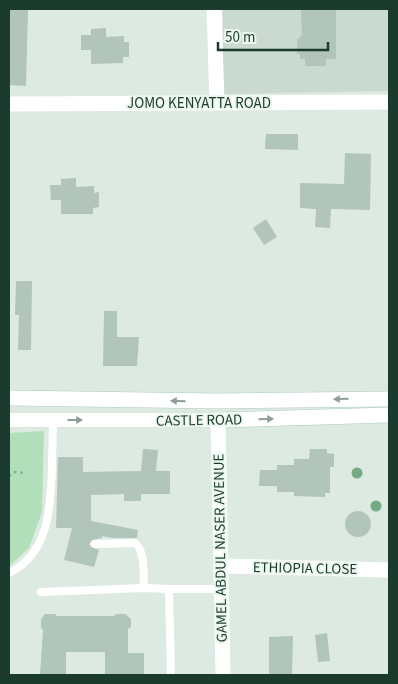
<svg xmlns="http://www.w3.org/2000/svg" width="398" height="684" viewBox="0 0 398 684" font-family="'Source Sans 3',sans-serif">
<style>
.built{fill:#cadad1}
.green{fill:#b1dfb9}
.building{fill:#b1c5bb}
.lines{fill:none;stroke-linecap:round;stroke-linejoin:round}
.secondary-casing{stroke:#aecbbd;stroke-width:16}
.path{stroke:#78b299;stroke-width:2.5;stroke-dasharray:2.5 4;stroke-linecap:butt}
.lane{stroke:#fff;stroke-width:8}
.street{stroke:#fff;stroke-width:15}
.secondary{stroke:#fff;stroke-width:15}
.tree{fill:#76aa85}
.oneway{fill:#8e9d97}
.labels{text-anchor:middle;stroke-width:4;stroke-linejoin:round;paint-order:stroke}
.street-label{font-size:15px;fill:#1c3b2f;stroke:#ecf7f0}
</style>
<rect width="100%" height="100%" fill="#dceae2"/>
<path class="built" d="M223,9H389V91L223,94Z"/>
<path class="green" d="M44,431L42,512L29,548L9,566V433Z"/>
<g class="building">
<path d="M9,9H28L26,86L9,85Z"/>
<path d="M301,9H336V59H326V66H305V59H300V54H297V39H299L300,36H302Z"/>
<path d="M106,28V37L124,36V42H129V57H123V63L91,64V50H81V35H91V29Z"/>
<path d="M266,134H298V150L265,149Z"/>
<path d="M345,153L371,154L370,210L331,209L330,228L315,227L316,209L300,208V183L344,184Z"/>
<path d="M76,178V187L94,186V193L99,192V207L93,208V214H61V200H51L50,185H61V179Z"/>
<path d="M266,219L277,237L264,245L253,228Z"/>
<path d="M16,281H32L31,350H18L19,315H15Z"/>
<path d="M104,311H117V337H139L137,366H103Z"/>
<path d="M143,449L158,450L156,471H170V494H141V501H124V494L91,495V521L138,530L137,538H113L102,536V538L92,540L89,544L91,547L99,550L94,567L64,560L72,528H56L58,457H83V472L141,471Z"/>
<path d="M310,449H327V453L334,454V467H330V493H325V497L294,496V492H277V486H259L260,470H277V465H294V459H309Z"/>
<circle cx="358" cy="524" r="13"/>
<path d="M45,614H55L57,616H114L116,614H125L131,619V627L128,629V653H144V675H105V652H66V675H40L43,630L41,628V619Z"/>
<path d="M327,633L330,661L318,662L315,635Z"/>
<path d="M293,636L292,675H269V637Z"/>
</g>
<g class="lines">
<g class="secondary-casing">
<g id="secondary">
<path d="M9,398L217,401L389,399"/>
<path d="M9,420H218L389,415"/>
</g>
</g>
<path class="path" d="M9,476L13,472L26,473"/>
<g class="lane">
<path d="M95,544L135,543C146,552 143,575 144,588"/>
<path d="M9,573C49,554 51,506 52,467C52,451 53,436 53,420"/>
<path d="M41,592L144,588L169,589"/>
<path d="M171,675L169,589H221"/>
</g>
<g class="street">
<path d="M214,9L217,102"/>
<path d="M9,104L389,102"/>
<path d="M218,420L223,675"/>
<path d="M221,566L389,570"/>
</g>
<use href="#secondary" class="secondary"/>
</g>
<g class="tree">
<circle cx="357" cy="473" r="5.5"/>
<circle cx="376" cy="506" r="5.5"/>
</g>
<defs><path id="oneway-solid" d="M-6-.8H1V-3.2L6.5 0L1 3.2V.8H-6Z" transform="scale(1.25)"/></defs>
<g class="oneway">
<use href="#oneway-solid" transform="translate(341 399) rotate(179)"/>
<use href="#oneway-solid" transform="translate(178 401) rotate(-179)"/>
<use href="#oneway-solid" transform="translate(266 419) rotate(-2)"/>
<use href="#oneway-solid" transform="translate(75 420)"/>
</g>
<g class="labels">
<g class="street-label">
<text x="199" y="108">JOMO KENYATTA ROAD</text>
<text transform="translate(199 420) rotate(-1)" y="5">CASTLE ROAD</text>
<text transform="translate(220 548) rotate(-91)" y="5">GAMEL ABDUL NASER AVENUE</text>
<text transform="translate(305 568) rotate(1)" y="5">ETHIOPIA CLOSE</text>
</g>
</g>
<rect width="398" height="684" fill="none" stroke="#1c3b2f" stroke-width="20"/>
<path d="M218 42v8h110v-8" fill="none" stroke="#1c3b2f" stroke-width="2.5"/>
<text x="225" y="42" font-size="15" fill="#1c3b2f" stroke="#ecf7f0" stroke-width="4" paint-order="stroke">50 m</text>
</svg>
